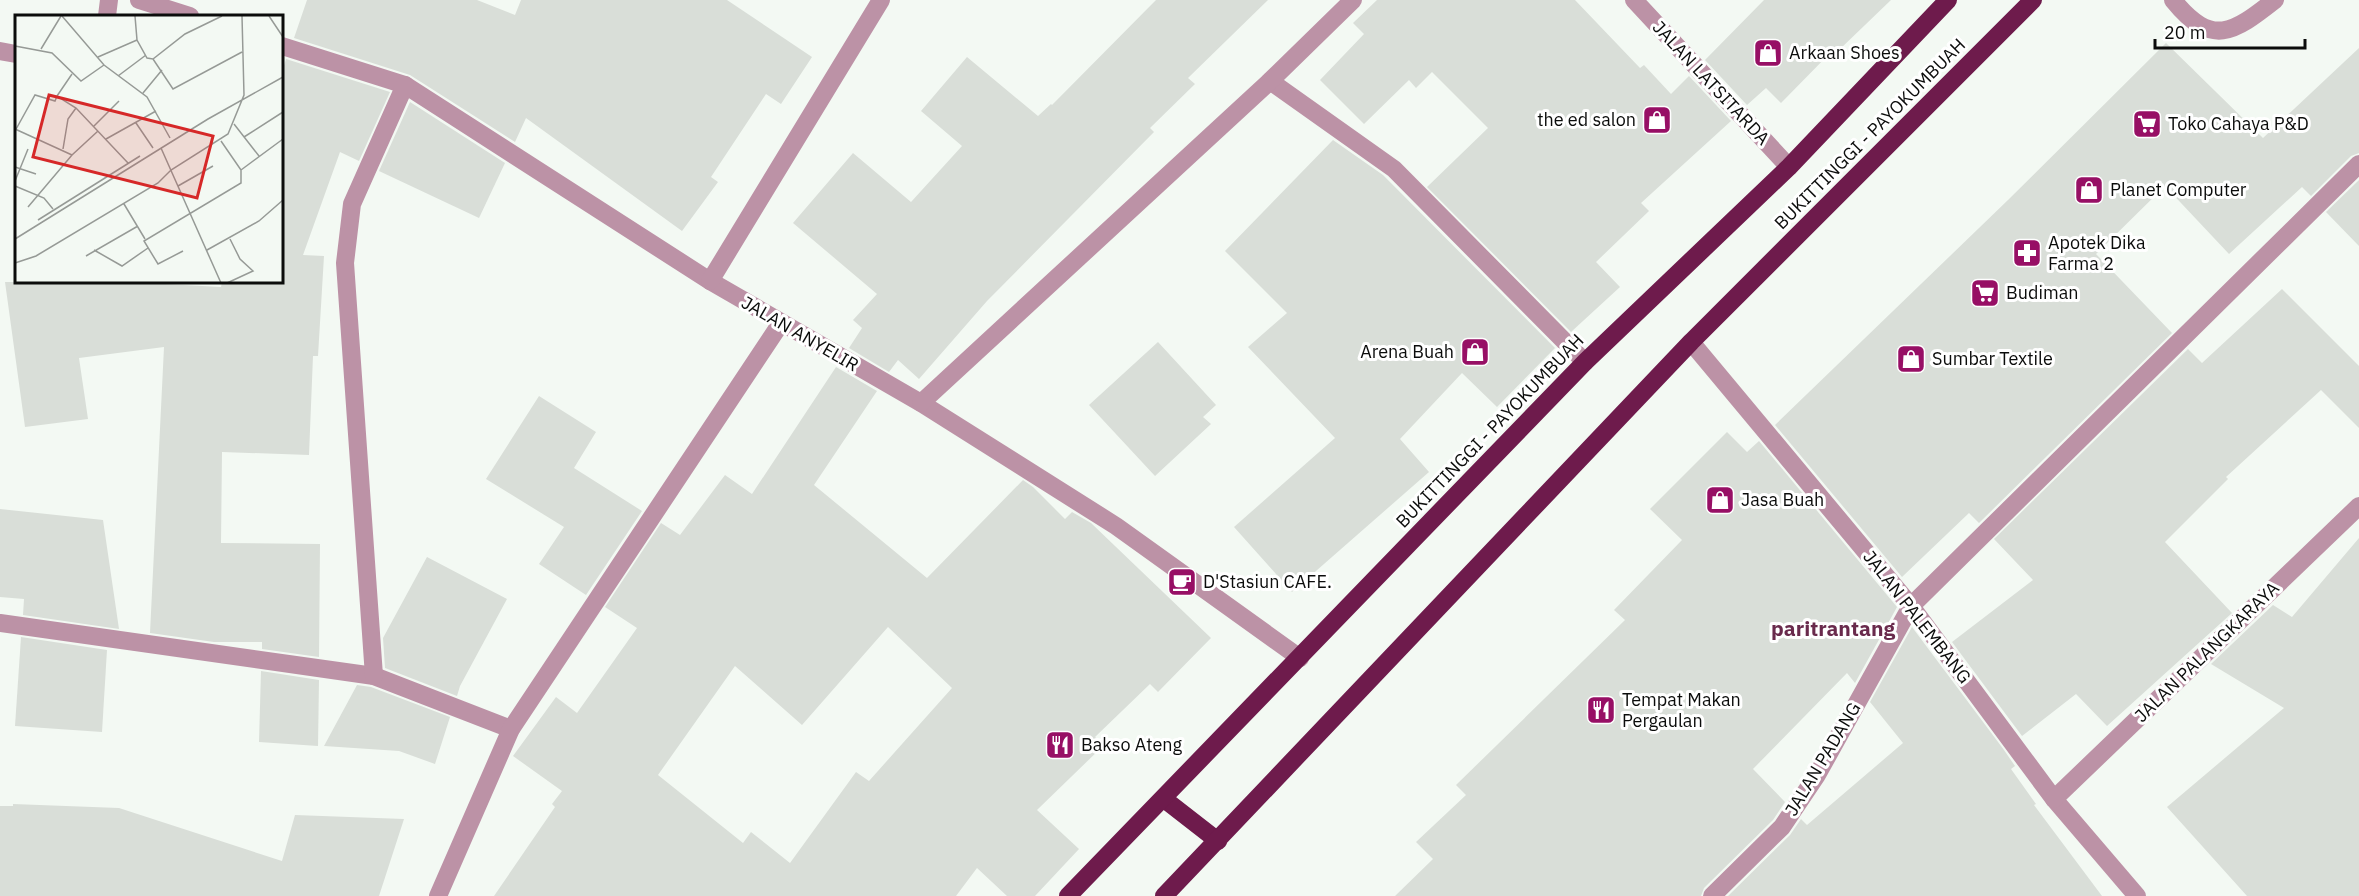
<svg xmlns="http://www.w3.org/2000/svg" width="2359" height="896" viewBox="0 0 2359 896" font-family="'IBM Plex Sans',sans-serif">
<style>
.building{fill:#d9ded8;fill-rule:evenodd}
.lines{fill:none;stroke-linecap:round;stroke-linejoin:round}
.lane{stroke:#bc92a6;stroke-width:18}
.street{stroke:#bc92a6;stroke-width:18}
.highway{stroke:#6e1b4c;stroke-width:18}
.labels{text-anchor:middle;stroke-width:6;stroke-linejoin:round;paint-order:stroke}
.poi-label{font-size:18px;fill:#0b0c0b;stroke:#fff;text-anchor:start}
.street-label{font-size:18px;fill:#0b0c0b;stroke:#fff}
.quarter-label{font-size:21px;font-weight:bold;fill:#692a4c;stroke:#fff}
.inset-road{fill:none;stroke:#969a96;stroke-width:1.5}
.view{fill:#d62828;fill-opacity:0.15;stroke:#d62828;stroke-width:3}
.inset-edge{fill:none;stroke:#0b0c0b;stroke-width:3}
</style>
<rect width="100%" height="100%" fill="#f3f9f3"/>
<g class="building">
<path d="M307,0H477L515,15L521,0H727L812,57L781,104L766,94L711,177L718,182L682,231L526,118L515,142L410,75L294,38Z"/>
<path d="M1156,0H1268L1188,78L1195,84L1150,128L1154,132L987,301L919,379L898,360L889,372L849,348L862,328L853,320L877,294L793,223L853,153L911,202L962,146L921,111L967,57L1038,116L1051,104L1052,105Z"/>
<path d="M1377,0H1575L1640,68L1644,65L1671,94L1689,76L1731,121L1641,203L1649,211L1596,262L1620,287L1571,332L1427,187L1488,128L1432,72L1416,88L1409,80L1364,124L1320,80L1364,34L1353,23Z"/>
<path d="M1764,0H1891L1839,50L1836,47L1781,103L1766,88L1747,105L1705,60Z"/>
<path d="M2166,43L2263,138L2359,48V153L2351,156L2311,196L2302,187L2229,254L2165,186L2096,254L2172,333L1979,523L1969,513L1902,577L1775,425L2008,200Z"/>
<path d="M286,59L390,92L359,161L340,152L303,255L324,256L318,356H313L309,455L222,452L221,543L320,544L319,657L262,649V642H214L150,633L164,347L79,358L88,419L25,427L5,282H128L221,287L222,282H282V72Z"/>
<path d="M410,102L505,163L479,218L379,171Z"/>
<path d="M1333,140L1383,175L1555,348L1497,407L1462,373L1400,439L1429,472L1292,592L1234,527L1335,438L1248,347L1287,313L1225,251Z"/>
<path d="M2359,180V246L2326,212Z"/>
<path d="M2282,289L2359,366V428L2321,390L2226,477L2228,479L2165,542L2232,613L2107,726L2076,694L2022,736L1952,642L2033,580L1994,539L2188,349L2202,363Z"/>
<path d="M1158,342L1216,405L1203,417L1211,424L1155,476L1089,405Z"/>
<path d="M836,367L877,391L814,485L927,578L1023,480L1033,487L1065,519L1072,512L1091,523L1211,638L1158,692L1150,684L1095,737L1104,745L1037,810L1079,849L1035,896H1007L977,868L956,896H494L555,807L552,804L562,791L513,756L556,697L577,713L637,628L605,607L661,523L680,535L725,475L752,494ZM888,627L952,688L869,781L856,772L790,863L751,832L743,843L658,775L735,666L802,725Z"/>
<path d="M539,396L596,432L574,468L642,511L586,595L539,564L564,527L486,479Z"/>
<path d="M1727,432L1747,452L1759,441L1897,607L1855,683L1847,673L1753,769L1785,802L1773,820L1704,888L1701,896H1395L1433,859L1416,842L1466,795L1456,785L1625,620L1614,610L1682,540L1650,509Z"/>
<path d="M0,509L103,520L119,629L23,615L24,599L0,597Z"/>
<path d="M2359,538V896H2247L2167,807L2284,708L2211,664L2273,605L2292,617Z"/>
<path d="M427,557L507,599L460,686L457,696L385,668L383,638Z"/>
<path d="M1912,627L2004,750L2015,766L2011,769L2036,804L2034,805L2102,896H1728L1790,835L1801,819L1807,825L1903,743L1870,702Z"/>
<path d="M21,637L107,650L102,732L15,726Z"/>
<path d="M261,671L319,680L318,746L259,742Z"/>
<path d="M357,685L371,687L450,717L435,764L399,751L324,746Z"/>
<path d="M13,804L119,808L282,861L295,815L404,819L379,896H0V806H13Z"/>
</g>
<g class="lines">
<path class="lane" d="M2173,0C2212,48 2233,33 2275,0"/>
<g class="street">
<path d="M139,0L190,16"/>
<path d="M1634,0L1789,167"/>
<path d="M107,16L109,0"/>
<path d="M282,46L405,85L710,281L921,403L1116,526L1300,658"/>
<path d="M0,51L16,54"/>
<path d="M1270,81L1394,169L1585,362"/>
<path d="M710,281L881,0"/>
<path d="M1691,342L1911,606L2054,799L2137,896"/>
<path d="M921,403L1270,81L1353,0"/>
<path d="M0,623L374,676L511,729"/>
<path d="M374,676L345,263L352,204L405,85"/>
<path d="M2054,799L2359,506"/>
<path d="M438,896L511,729L781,323"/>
<path d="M1712,896L1782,827L1817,775L1911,606L2359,164"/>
</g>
<g class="highway">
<path d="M1164,799L1218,841"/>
<path d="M1068,896L1585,362L1789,167L1948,0"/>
<path d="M1164,896L1691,342L2033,0"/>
</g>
</g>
<defs>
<g id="shop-square" transform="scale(1.5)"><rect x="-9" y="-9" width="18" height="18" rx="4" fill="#970f65" stroke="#fff"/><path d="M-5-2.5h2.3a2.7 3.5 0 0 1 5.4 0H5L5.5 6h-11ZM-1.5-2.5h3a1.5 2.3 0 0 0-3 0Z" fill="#fff"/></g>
<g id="supermarket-square" transform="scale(1.5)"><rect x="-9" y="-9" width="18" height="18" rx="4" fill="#970f65" stroke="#fff"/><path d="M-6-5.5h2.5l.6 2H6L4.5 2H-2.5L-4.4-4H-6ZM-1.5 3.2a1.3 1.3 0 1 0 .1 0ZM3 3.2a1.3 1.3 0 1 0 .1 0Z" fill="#fff"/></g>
<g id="pharmacy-square" transform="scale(1.5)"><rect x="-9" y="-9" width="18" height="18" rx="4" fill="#970f65" stroke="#fff"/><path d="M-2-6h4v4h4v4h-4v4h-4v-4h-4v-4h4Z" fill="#fff"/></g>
<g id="cafe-square" transform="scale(1.5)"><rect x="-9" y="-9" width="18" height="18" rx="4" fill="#970f65" stroke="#fff"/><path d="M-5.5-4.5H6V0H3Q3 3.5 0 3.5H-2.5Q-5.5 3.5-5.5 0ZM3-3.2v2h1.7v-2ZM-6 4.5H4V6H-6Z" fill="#fff"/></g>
<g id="restaurant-square" transform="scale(1.5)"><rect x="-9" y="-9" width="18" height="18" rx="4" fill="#970f65" stroke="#fff"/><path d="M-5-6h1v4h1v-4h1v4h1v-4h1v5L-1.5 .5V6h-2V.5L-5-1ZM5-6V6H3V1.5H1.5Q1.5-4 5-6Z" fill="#fff"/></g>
</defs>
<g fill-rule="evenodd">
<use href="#shop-square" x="1768" y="53"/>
<use href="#shop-square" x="1657" y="120"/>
<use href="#supermarket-square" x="2147" y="124"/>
<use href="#shop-square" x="2089" y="190"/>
<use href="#pharmacy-square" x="2027" y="253"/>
<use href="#supermarket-square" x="1985" y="293"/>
<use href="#shop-square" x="1475" y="352"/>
<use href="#shop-square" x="1911" y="359"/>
<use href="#shop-square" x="1720" y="500"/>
<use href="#cafe-square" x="1182" y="582"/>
<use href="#restaurant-square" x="1601" y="710"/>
<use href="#restaurant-square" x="1060" y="745"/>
</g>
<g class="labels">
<g class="poi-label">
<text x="1789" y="59">Arkaan Shoes</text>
<text x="1636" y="126" text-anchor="end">the ed salon</text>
<text x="2168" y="130">Toko Cahaya P&amp;D</text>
<text x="2110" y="196">Planet Computer</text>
<text x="2048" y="249">Apotek Dika<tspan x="2048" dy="21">Farma 2</tspan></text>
<text x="2006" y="299">Budiman</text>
<text x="1454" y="358" text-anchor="end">Arena Buah</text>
<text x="1932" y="365">Sumbar Textile</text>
<text x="1741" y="506">Jasa Buah</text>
<text x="1203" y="588">D'Stasiun CAFE.</text>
<text x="1622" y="706">Tempat Makan<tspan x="1622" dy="21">Pergaulan</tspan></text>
<text x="1081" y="751">Bakso Ateng</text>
</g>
<g class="street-label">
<text transform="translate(1711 83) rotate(47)" y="6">JALAN LATSITARDA</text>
<text transform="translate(1870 134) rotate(-45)" y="6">BUKITTINGGI - PAYOKUMBUAH</text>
<text transform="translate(800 334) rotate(30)" y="6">JALAN ANYELIR</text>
<text transform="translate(1490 431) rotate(-46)" y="6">BUKITTINGGI - PAYOKUMBUAH</text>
<text transform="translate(1917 617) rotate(52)" y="6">JALAN PALEMBANG</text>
<text transform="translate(2207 652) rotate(-44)" y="6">JALAN PALANGKARAYA</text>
<text transform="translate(1823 759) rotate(-59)" y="6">JALAN PADANG</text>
</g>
<g class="quarter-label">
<text x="1833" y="636">paritrantang</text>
</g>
</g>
<g transform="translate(15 15)">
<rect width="268" height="268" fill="#f3f9f3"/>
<path class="inset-road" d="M47,1L89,50L132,82L155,123M120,1L122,25L132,43L138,44L170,19L207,1M254,1L268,22M0,31L37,38L66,66L89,50M26,34L46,1M83,42L122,25M138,44L158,74L227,37M103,61L131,40M128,78L147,55M42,81L57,59M121,108L138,133M219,109L244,141M78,112L104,86M0,114L57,140M0,116L20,80L40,86L42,81L61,93L113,148M229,122L268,97M91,124L141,96M146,133L206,268M48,134L53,104L61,93M0,152L21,159M226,155L268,124M0,166L13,134M0,171L29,183L38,194M163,171L198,151M109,189L130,224M13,192L57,140L83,116M23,205L125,141M0,224L193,104L268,62M79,235L107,251L133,233M192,235L244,206L268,185M168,236L143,249L129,226L226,168V155L206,126M71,241L123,211M0,248L21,241L143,168L156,155L213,119L229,80L227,1M212,268L238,256L225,244L215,224"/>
<path class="view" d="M34,80L198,121L182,183L18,142Z"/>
<rect width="268" height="268" class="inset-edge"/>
</g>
<path d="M2155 39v9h150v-9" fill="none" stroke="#0b0c0b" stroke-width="3"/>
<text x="2164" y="39" font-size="18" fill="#0b0c0b" stroke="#ffffff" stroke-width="4.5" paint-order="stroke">20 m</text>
</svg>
